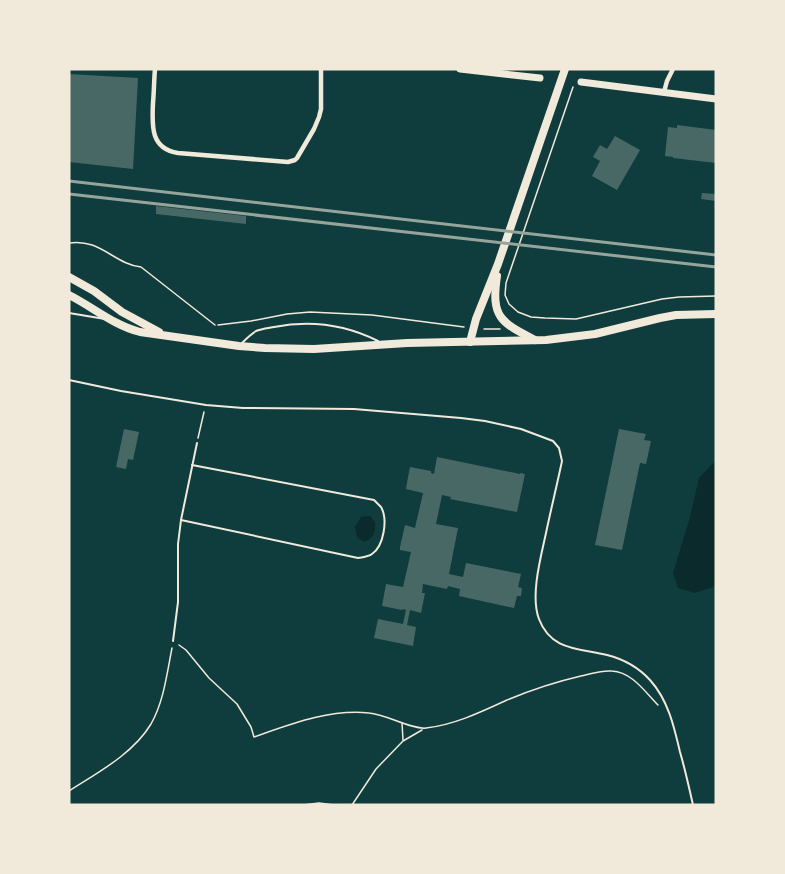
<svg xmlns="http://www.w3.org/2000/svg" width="785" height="874" viewBox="0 0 785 874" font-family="'Nunito Sans',sans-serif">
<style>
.water{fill:#0a2a2b}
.building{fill:#486865}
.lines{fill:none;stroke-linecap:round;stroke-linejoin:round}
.path{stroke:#f1e9da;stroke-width:1.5}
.service{stroke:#f1e9da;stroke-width:2}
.minor{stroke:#f1e9da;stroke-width:4.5}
.secondary{stroke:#f1e9da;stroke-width:7}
.primary{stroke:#f1e9da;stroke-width:8}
.rail{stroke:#97a49c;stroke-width:3}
</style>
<rect width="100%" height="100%" fill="#0f3d3e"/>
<g class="water">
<path d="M716,460V586L695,593L678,588L673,573L690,517L699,478Z"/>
<path d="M366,516H370L375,522C376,534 373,538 364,542L357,537L355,527L361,517Z"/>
</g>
<g class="building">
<path d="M69,74L138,78L133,169L69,162Z"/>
<path d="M677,125L716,130V163L673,158V157L665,156L668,127L677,128Z"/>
<path d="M615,136L640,150L617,190L592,176L600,161L593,157L600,145L607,149Z"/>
<path d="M702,193L716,194V201L701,199Z"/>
<path d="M156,206L246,216V224L156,214Z"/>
<path d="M124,429L139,432L133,460L128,459L126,469L116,467Z"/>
<path d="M619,429L646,434L644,440L651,441L646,464L640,463L622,550L595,545Z"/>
<path d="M437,457L520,474V473L525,474L517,512L450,499L451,497L442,495L436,524L458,528L449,574L463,577L466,563L521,574L518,587L522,588L521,596H517L514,608L459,596L460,589L448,586L447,589L423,584L422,593H425L421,613L410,610L407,625L416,627L413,646L374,638L378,619L403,624L406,610L403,609L402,610L382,606L386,584L403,587L411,552L400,550V547L405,525L415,528L423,493L406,489L408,477L410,467L431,471V473L434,474Z"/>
</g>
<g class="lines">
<g class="path">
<path d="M573,87L506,283L505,295L509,304L518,312L531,317L545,318L576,319L662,299L679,297L716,296"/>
<path d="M69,243C100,238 114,264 141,267L215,325"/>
<path d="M218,325L251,321L287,314L310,312L372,315L464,327"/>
<path d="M484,329H500"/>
<path d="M198,438L204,412"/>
<path d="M179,645L186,650L209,678L237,704L251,727L254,737C291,724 329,709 369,713C386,714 412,730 426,728C454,725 481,712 507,700C531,690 555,682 581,676C591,674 601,670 612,671C632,672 645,692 658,705"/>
<path d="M402,723L403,740"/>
<path d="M69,791C97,773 133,754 151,724C164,701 167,673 172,648"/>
<path d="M303,805L319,803L334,805"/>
<path d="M352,805L376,769L403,741L422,730"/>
</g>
<g class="service">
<path d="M69,313L105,319"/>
<path d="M242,343C246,339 251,334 256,331C261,329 269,328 274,327C310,320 346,325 378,341"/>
<path d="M69,380L121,391L206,405L243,408L354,409L461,418L485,421L521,429L553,441L559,448L562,461C557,485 551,509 546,533C541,556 530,596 539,619C551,651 579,648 607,655C623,659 639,668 650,680C668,700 674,726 680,752C685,769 689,787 693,805"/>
<path d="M181,520L358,558C363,557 368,557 372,554C384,546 388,519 381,507C380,506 375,501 374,500L192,465"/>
<path d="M173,641L178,602V544L181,520L197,443"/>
</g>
<g class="minor">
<path d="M155,69C154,80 154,92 153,103C152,125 150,149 178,153L288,162L295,160L297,158L314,129L319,117L321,109V69"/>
<path d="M664,92L667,81L673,69"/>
</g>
<g class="secondary">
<path d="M460,69L540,78"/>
<path d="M581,82L716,99"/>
</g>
<g class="primary">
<path d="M497,276C491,317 500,322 535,340"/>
<path d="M69,277L94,291L122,312L159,332"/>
<path d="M69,295C93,307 113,325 140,332L239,346L265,348L314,349L407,343L546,340L595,334L660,318L676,315L716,314"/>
<path d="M470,342L476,319L498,264L565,69"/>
</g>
<g class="rail">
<path d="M69,181L716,255"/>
<path d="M69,194L716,267"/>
</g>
</g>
<rect width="785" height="874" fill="none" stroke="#f1e9da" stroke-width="141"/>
</svg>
